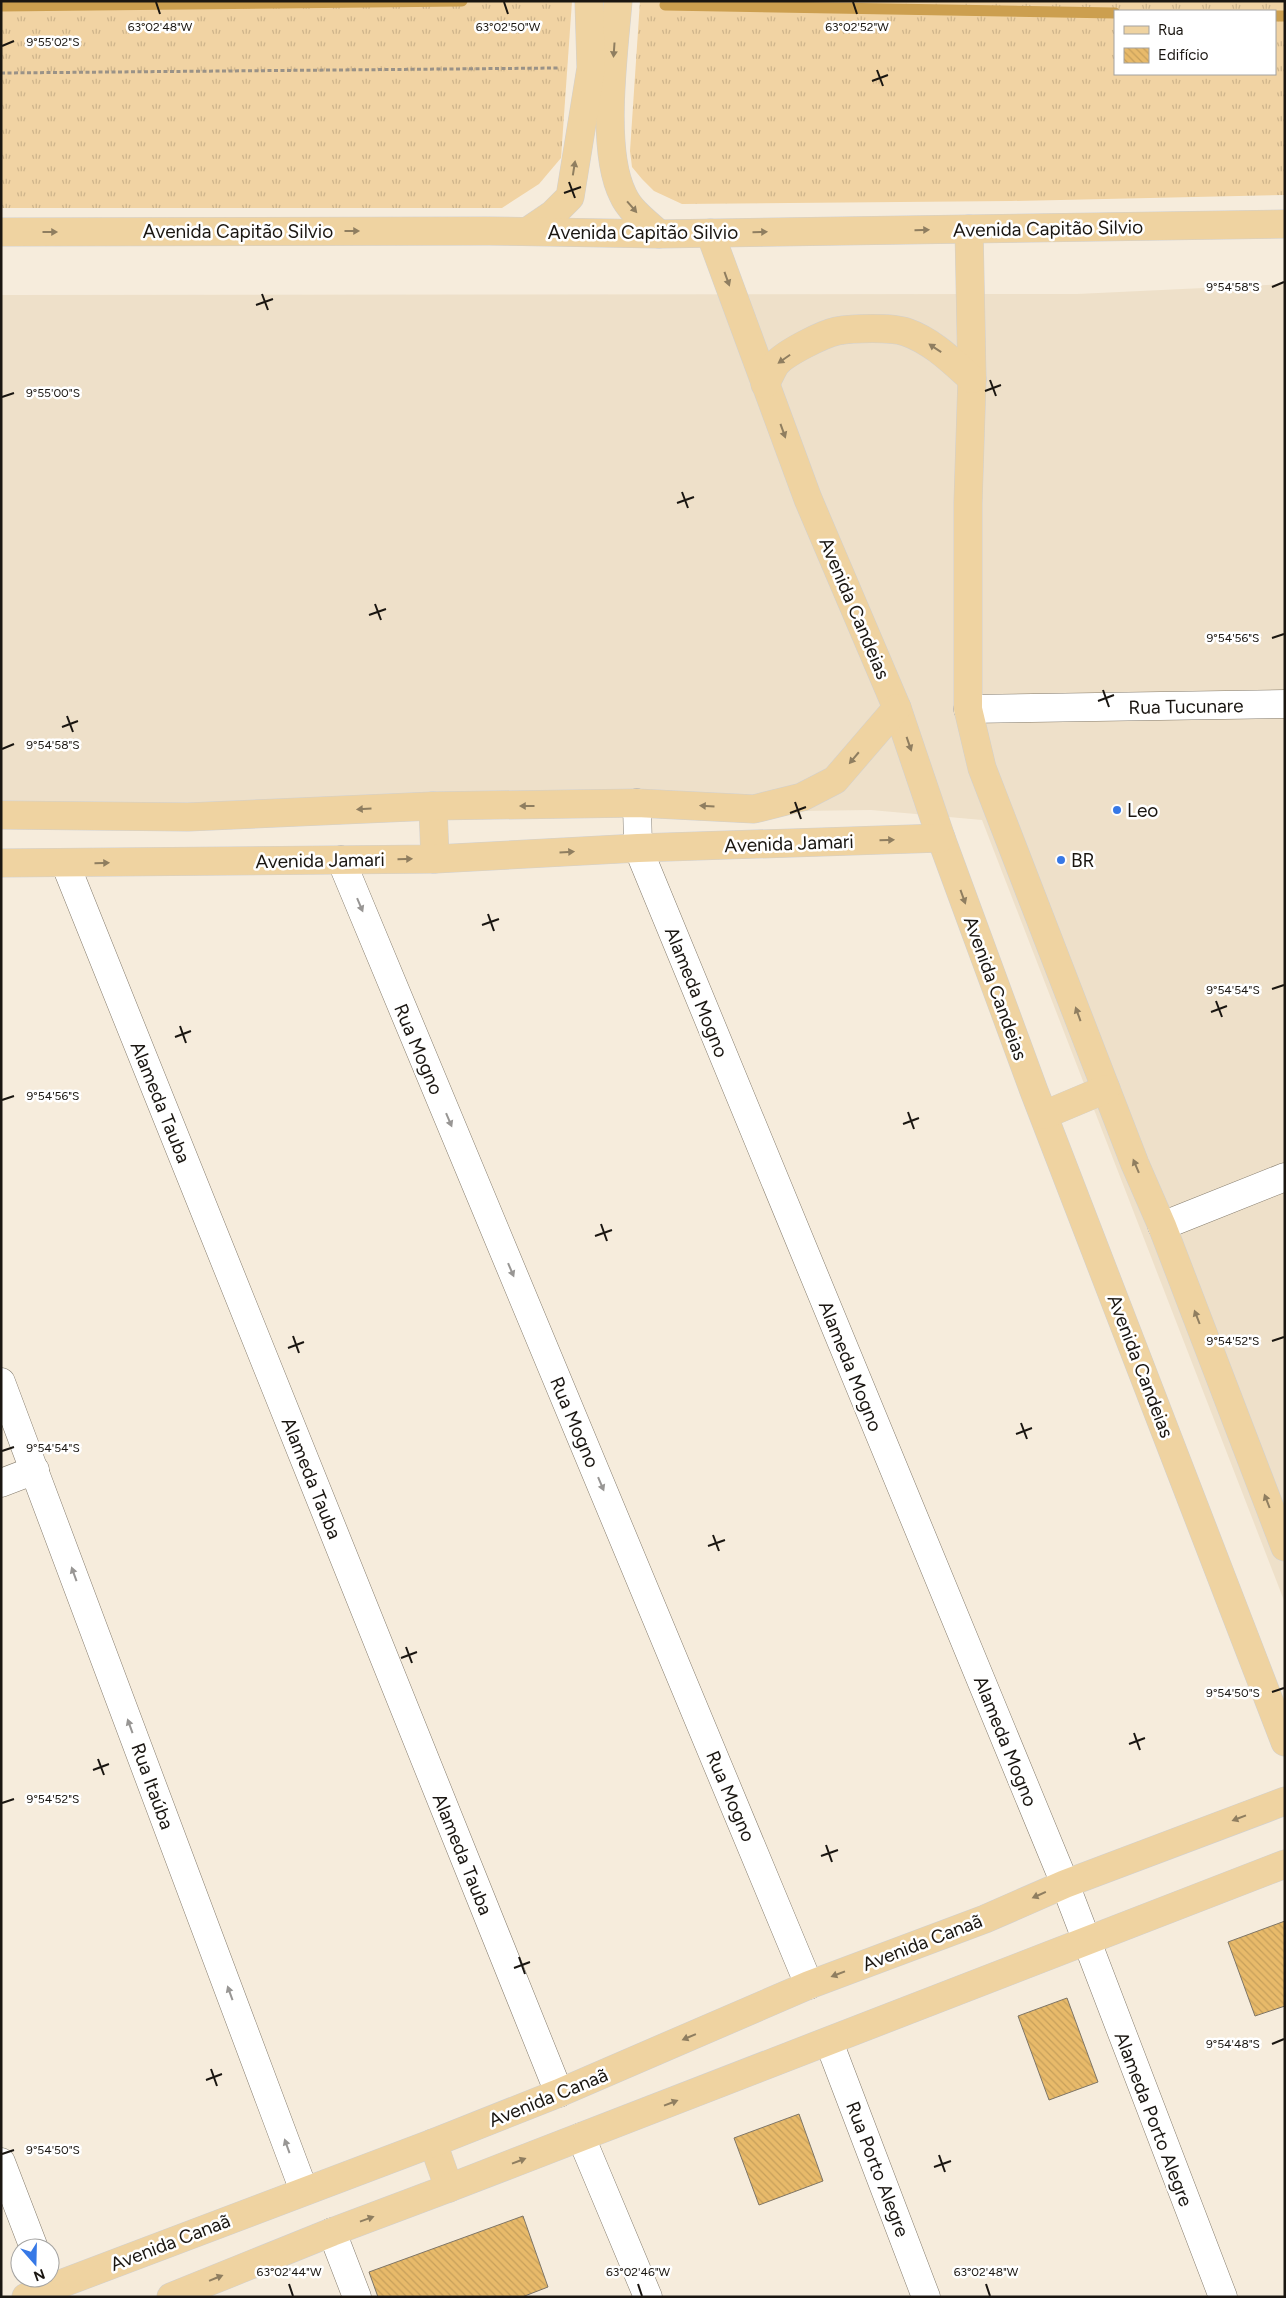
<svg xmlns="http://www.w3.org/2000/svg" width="1286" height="2298" viewBox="0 0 1286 2298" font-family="Figtree,sans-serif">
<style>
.built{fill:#eee0c9}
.grass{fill:url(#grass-tufts);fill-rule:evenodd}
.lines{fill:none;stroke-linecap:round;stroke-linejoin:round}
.stream{stroke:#cc9f4f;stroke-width:11}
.building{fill:url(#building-back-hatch);stroke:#7e7566}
.minor-casing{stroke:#847b6c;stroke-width:29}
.major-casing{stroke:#d1d0cf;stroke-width:29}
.path{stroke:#9a9287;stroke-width:3;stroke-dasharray:4 2.5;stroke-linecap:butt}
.minor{stroke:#fff;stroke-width:28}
.major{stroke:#efd3a1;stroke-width:28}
.oneway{fill:#8f7e60}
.oneway2{fill:#989694}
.ticks{fill:none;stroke:#1a1611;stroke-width:2}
.poi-dot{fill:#3678e6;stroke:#fff;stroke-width:2}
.labels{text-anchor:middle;stroke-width:5;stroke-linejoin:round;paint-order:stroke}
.street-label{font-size:19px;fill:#1a1611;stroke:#fff}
.poi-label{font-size:19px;fill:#1a1611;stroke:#fff;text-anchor:start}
.ticks-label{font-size:12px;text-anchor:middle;fill:#1a1611;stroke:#fff;stroke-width:5;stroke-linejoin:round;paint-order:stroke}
</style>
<defs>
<pattern id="grass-tufts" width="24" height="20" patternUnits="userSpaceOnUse" patternTransform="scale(1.25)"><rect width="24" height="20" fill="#f1d3a3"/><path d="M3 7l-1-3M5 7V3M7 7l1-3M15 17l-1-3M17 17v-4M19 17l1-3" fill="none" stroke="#ceb48b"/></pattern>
<pattern id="building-back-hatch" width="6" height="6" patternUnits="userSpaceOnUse" patternTransform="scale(1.25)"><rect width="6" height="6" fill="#e8ba6a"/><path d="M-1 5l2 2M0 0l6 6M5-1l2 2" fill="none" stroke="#c69f5b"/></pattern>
</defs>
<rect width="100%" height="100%" fill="#f6ecdc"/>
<path class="built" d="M1285,284V1603L982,820L871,810L1,822V295L1077,294Z"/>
<g class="grass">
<path d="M1,1H572L561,158L539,184L502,208H1Z"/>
<path d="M640,1H1285V195L1011,201L682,204L654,191L642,179L632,167L630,151ZM1115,11H1275V74H1115Z"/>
</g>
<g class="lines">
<g class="stream">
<path d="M665,5L1115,13"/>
<path d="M1,6L462,1"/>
<path d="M1275,16H1285"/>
</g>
</g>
<g class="building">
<path d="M1285,1921V2006L1255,2016L1228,1942Z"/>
<path d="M1067,1998L1098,2082L1049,2100L1018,2016Z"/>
<path d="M799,2114L823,2181L759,2205L734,2138Z"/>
<path d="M523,2216L548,2287L522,2297H378L369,2272Z"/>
</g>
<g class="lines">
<g class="minor-casing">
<g id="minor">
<path d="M968,709L1285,704"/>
<path d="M637,803L638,848L1065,1884L1223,2297"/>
<path d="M341,860L809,1985"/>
<path d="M65,863L559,2093"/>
<path d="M1162,1226L1285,1177"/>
<path d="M1,1382L304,2191"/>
<path d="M1,1483L35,1470"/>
<path d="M829,2042L926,2297"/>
<path d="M581,2137L648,2297"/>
<path d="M1,2162L34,2248"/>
<path d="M332,2232L357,2297"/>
</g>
</g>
<g class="major-casing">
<g id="major">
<path d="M618,1C614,52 600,150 623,195C630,211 647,223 659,234"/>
<path d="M969,229L972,379L968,503V709L982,768L1135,1164L1162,1226L1285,1547"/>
<path d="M528,231L553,214L570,197L591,68L589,1"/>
<path d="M1,232L489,231L659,234L1285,224"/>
<path d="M710,233L808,499L897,708L941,838L1034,1091L1285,1742"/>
<path d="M765,384C769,378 772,370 776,364C785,353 823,334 837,331C853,328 892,327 906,332C932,341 952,361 972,379"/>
<path d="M433,806L435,859"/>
<path d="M1,815L188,817L433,806L637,803L754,809L802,797L835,780L897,708"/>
<path d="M1,863L435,859L638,848L941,838"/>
<path d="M1044,1115L1106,1089"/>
<path d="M433,2143L449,2188"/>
<path d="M26,2297L433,2143L559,2093L809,1985L985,1919L1065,1884L1285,1801"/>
<path d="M171,2297L332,2232L449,2188L1285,1864"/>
</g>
</g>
<path class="path" d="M1,73L558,68"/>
<use href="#minor" class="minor"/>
<use href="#major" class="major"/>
</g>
<defs><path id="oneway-solid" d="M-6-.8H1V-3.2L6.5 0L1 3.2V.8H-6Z" transform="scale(1.25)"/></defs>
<g class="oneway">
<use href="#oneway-solid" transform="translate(614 50) rotate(94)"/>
<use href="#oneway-solid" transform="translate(574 168) rotate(-81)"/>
<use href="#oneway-solid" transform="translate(632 207) rotate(49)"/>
<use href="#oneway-solid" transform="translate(922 230) rotate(-1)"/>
<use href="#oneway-solid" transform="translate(352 231)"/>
<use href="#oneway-solid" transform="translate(50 232)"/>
<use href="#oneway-solid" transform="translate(760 232) rotate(-1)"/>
<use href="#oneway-solid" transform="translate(727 279) rotate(70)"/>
<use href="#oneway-solid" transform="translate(935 348) rotate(-146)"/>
<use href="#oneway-solid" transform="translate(784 359) rotate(145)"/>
<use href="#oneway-solid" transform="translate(783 431) rotate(70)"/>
<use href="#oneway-solid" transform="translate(909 744) rotate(71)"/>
<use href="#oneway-solid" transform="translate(854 758) rotate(130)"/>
<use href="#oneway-solid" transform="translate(527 806) rotate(180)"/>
<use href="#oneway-solid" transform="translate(707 806) rotate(-177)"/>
<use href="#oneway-solid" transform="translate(364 809) rotate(177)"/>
<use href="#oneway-solid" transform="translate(887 840) rotate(-2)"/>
<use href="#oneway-solid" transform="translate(567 852) rotate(-3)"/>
<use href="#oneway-solid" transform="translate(405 859) rotate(-1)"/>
<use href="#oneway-solid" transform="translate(102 863) rotate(-1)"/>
<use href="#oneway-solid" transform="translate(963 897) rotate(70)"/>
<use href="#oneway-solid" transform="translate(1078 1014) rotate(-110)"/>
<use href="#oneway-solid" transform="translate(1136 1166) rotate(-113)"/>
<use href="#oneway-solid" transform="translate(1197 1317) rotate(-111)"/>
<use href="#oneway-solid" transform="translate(1267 1501) rotate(-111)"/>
<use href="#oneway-solid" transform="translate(1239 1818) rotate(159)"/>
<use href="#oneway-solid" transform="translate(1039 1895) rotate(156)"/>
<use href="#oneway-solid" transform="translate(838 1974) rotate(159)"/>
<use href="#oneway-solid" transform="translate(689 2037) rotate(157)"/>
<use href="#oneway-solid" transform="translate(671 2103) rotate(-21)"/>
<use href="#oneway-solid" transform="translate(519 2161) rotate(-21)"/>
<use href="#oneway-solid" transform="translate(367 2219) rotate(-20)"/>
<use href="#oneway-solid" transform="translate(216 2278) rotate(-22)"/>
</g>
<g class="oneway2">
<use href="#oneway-solid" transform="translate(360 905) rotate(67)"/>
<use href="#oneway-solid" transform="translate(449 1120) rotate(67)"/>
<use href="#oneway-solid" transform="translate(511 1270) rotate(67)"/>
<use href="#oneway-solid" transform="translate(601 1484) rotate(67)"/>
<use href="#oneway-solid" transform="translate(74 1574) rotate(-110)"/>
<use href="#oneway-solid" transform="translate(130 1726) rotate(-110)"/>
<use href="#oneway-solid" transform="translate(230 1993) rotate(-110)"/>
<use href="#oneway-solid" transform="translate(287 2146) rotate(-110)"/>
</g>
<path class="ticks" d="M156,2L160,14M504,2L508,14M853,2L857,14M2,46L14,41M877,70L883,86M872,81L888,75M569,182L575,198M564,193L581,187M1272,287L1284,282M262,294L268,310M256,305L273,299M990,380L996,396M985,391L1001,385M2,397L14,393M682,492L688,508M677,503L694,497M375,604L381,620M369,615L386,609M1272,638L1284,634M1103,690L1109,707M1098,701L1114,695M67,716L73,732M62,727L78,721M2,749L14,744M795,802L801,819M790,813L806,807M488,914L494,931M482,925L499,919M1272,989L1284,985M1216,1001L1222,1017M1211,1012L1227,1006M180,1026L186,1043M175,1037L191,1031M2,1100L14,1096M908,1112L914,1129M903,1124L919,1118M601,1224L607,1241M595,1236L612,1230M293,1336L299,1353M1272,1341L1284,1337M288,1348L304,1342M1021,1423L1027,1439M1016,1434L1032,1428M2,1451L14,1447M713,1535L719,1551M708,1546L725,1540M406,1647L412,1663M401,1658L417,1652M1272,1692L1284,1688M1134,1733L1140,1750M1129,1744L1145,1738M98,1759L104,1775M93,1770L109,1764M2,1803L14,1799M826,1845L832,1862M821,1856L838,1850M519,1957L525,1974M514,1968L530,1962M1272,2044L1284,2039M211,2069L217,2086M206,2080L222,2074M2,2154L14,2150M939,2155L945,2172M934,2167L951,2161M289,2284L293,2296M638,2284L642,2296M986,2284L990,2296"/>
<g class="poi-dot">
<circle cx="1117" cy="810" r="5"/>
<circle cx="1061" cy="860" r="5"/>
</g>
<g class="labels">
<g class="street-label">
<text transform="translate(1048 228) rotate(-1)" y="7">Avenida Capitão Silvio</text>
<text x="238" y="238">Avenida Capitão Silvio</text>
<text x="643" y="239">Avenida Capitão Silvio</text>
<text transform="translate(855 608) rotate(67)" y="7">Avenida Candeias</text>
<text transform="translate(1186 706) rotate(-1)" y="7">Rua Tucunare</text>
<text transform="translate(789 843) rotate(-2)" y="7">Avenida Jamari</text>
<text transform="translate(320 860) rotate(-1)" y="7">Avenida Jamari</text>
<text transform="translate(996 988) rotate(70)" y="7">Avenida Candeias</text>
<text transform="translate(697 992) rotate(68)" y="7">Alameda Mogno</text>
<text transform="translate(419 1049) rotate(67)" y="7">Rua Mogno</text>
<text transform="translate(161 1102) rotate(68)" y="7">Alameda Tauba</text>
<text transform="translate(851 1366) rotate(68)" y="7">Alameda Mogno</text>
<text transform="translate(1141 1366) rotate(69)" y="7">Avenida Candeias</text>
<text transform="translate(575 1422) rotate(67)" y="7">Rua Mogno</text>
<text transform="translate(312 1478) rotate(68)" y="7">Alameda Tauba</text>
<text transform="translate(1006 1741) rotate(68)" y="7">Alameda Mogno</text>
<text transform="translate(153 1786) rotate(70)" y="7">Rua Itaúba</text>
<text transform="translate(731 1796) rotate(67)" y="7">Rua Mogno</text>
<text transform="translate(463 1854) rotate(68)" y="7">Alameda Tauba</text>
<text transform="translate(922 1942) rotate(-21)" y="7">Avenida Canaã</text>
<text transform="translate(548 2097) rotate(-22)" y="7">Avenida Canaã</text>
<text transform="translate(1154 2119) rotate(69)" y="7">Alameda Porto Alegre</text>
<text transform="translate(878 2169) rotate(69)" y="7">Rua Porto Alegre</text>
<text transform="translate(170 2242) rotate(-21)" y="7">Avenida Canaã</text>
</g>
<g class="poi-label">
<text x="1127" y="817">Leo</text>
<text x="1071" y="867">BR</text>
</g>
</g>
<g class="ticks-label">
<text x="160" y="31">63°02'48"W</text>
<text x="508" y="31">63°02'50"W</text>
<text x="857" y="31">63°02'52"W</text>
<text x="53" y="46">9°55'02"S</text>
<text x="1233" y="291">9°54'58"S</text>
<text x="53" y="397">9°55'00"S</text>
<text x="1233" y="642">9°54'56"S</text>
<text x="53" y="749">9°54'58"S</text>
<text x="1233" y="994">9°54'54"S</text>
<text x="53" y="1100">9°54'56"S</text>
<text x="1233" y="1345">9°54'52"S</text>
<text x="53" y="1452">9°54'54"S</text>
<text x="1233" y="1697">9°54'50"S</text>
<text x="53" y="1803">9°54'52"S</text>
<text x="1233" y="2048">9°54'48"S</text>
<text x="53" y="2154">9°54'50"S</text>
<text x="289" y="2276">63°02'44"W</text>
<text x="638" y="2276">63°02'46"W</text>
<text x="986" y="2276">63°02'48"W</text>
</g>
<rect width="1286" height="2298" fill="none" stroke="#1a1611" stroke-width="5"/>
<rect x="1114" y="10" width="162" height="65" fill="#ffffff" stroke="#a3a2a0"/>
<rect x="1124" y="26" width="25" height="8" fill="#efd3a1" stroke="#a3a2a0"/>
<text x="1158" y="35" font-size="15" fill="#1a1611">Rua</text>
<rect x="1124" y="48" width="25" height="15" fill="url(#building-back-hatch)" stroke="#a3a2a0"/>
<text x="1158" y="60" font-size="15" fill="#1a1611">Edifício</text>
<g transform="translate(35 2263) rotate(160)"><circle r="24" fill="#ffffff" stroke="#a3a2a0"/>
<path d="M0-4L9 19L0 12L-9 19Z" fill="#3678e6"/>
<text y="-8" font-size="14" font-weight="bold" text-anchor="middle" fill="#1a1611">N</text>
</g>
</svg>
